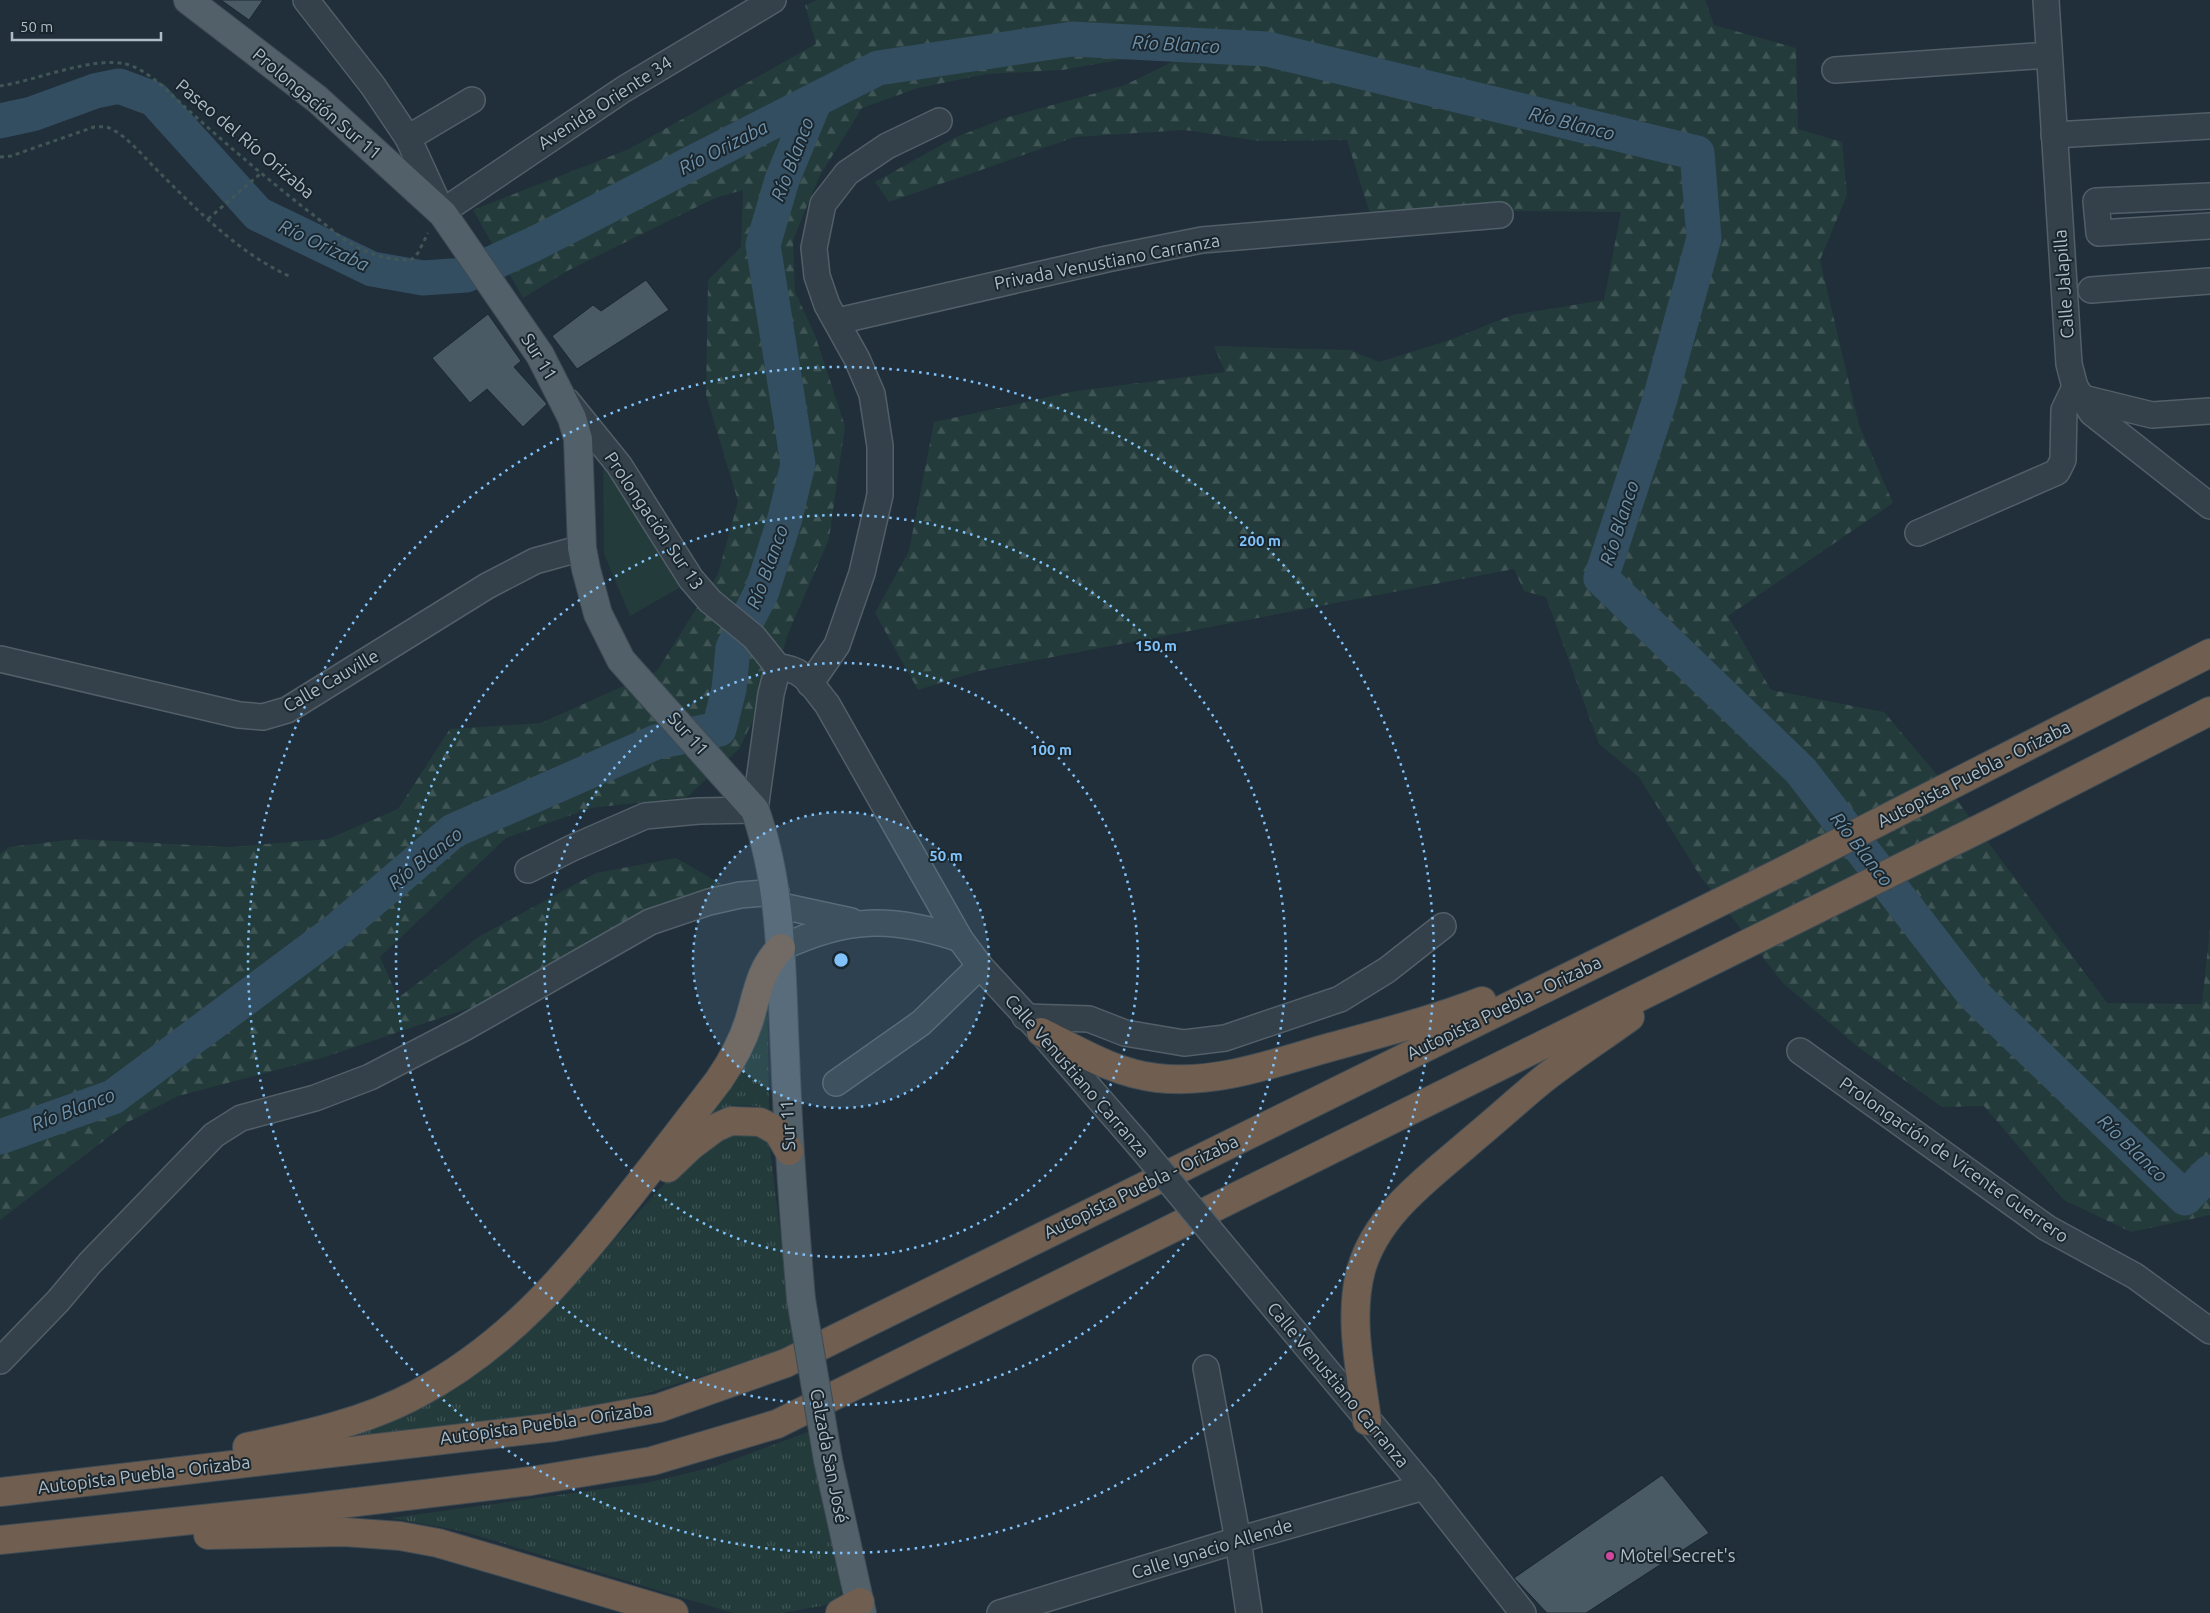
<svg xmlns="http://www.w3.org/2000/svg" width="2210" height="1613" viewBox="0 0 2210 1613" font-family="Ubuntu,sans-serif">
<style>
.grass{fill:url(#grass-tufts)}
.forest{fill:url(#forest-firs)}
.park{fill:#233b3a}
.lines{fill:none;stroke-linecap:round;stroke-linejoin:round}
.river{stroke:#344e61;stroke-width:35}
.building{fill:#495a65;stroke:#1c2831}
.minor-casing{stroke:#525f68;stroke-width:28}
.major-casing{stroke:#3e4a53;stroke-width:30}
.highway-casing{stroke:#3f4c55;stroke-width:30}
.path{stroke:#405756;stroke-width:3;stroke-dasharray:4 4;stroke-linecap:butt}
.minor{stroke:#34414a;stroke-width:25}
.major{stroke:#52606a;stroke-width:28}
.highway{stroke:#705f51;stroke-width:28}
.minor-bridge-casing{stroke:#525f68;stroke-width:28;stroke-linecap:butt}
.major-bridge-casing{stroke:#3e4a53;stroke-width:30;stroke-linecap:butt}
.minor-bridge{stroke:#34414a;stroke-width:25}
.major-bridge{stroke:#52606a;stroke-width:28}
.ring{fill:none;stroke:#81c2fa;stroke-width:2.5;stroke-dasharray:2.5 5}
.hotel-dot{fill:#d1479c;stroke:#1a262e;stroke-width:2}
.labels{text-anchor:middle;stroke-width:4;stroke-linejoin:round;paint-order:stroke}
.street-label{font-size:18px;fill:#afbcc6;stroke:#1a262e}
.poi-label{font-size:18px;fill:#afbcc6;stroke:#1a262e;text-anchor:start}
.water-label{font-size:19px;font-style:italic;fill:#6f92aa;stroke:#1a262e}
.centre{fill:#81c2fa;stroke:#1a262e;stroke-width:2.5}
.ring-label{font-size:15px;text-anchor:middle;font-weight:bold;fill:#81c2fa;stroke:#1a262e;stroke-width:4;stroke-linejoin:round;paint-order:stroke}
</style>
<defs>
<pattern id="grass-tufts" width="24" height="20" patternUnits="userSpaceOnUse" patternTransform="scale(1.25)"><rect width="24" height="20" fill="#233b3a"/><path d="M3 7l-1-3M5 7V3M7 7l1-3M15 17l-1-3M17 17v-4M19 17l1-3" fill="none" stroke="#405555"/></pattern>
<pattern id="forest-firs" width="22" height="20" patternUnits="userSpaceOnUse" patternTransform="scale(1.25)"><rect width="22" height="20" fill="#233b3a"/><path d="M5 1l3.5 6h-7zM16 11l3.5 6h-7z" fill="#405555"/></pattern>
</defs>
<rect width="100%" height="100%" fill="#212f3a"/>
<g class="grass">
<path d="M767,987L769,1109C732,1100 723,1108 694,1130Z"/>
<path d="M733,1130L764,1135L770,1149L794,1347L612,1404L327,1441L506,1348L558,1302L664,1184L709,1141Z"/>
<path d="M808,1432L840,1578L841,1595L826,1605L783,1613H733L462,1531L391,1518L646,1483L713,1467Z"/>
</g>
<path class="forest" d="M818,0H1705L1714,25L1796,48L1798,129L1842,142L1847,195L1820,260L1859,425L1893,503L1728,616L1771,690L1884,712L1948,788L2107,1003L2202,1004L2210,928V1215L2131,1232L2064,1200L1984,1106L1942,1107L1858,1047L1783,983L1700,876L1639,777L1599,744L1546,597L1524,591L1514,569L979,671L918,690L875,613L909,551L934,422L1076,391L1225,372L1214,346L1350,350L1379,362L1450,340L1512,315L1604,300L1621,212L1520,211L1371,217L1347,140L1260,141L1185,130L1075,137L889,202L875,182L954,138L1005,118L1125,85L1174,61L1125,59L1062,70L987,74L918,88L862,108L819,177L793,240L795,292L815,335L845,426L829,539L787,636L779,667L739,749L687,797L591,808L506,838L380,957L398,998L480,936L596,873L676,858L730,889L660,905L487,1002L322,1058L178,1096L128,1122L0,1220V854L9,847L76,839L231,847L328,839L398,809L450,729L541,723L657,671L718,574L738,501L706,395L708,280L741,247L743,190L715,198L567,271L523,298L473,210L629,149L816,44L805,5Z"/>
<path class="park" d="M603,457L681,571L679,588L630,616L604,554Z"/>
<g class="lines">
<g class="river">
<path d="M0,121L32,114L95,91L119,86L154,99L258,214L372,269L423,278L466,275L534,244L815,100"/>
<path d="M0,1137L113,1097L337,930L453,831L656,742L719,729L729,689L733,648L762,591L785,518L798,464L763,245L782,180L815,100L878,68L1072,39L1267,49L1697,153L1704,238L1660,399L1601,578L1801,771L1974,995L2185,1198L2210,1172"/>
</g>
</g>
<g class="building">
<path d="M221,0H263L249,20Z"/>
<path d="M646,280L669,310L577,369L552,336L593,305L601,311Z"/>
<path d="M488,314L521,361L514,367L547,404L523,427L487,389L470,403L432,358Z"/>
<path d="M1662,1475L1709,1533L1586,1613H1547L1514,1578Z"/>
</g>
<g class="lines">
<g class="minor-casing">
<g id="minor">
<path d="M306,0L373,86L408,138L442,212L624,89L773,0"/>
<path d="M2046,0L2069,364L2075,387L2092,413L2210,506"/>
<path d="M1835,70L2049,55"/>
<path d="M2054,135L2210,126"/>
<path d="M408,138L472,100"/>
<path d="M2210,196L2096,201L2099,233L2210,226"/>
<path d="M2091,290L2210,281"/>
<path d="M838,321L1107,259L1202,240L1500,215"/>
<path d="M2083,398L2152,415L2210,411"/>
<path d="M568,402L619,465L691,579L710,601L754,637L778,667"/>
<path d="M1918,533L2057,472L2063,460L2064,410L2075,387"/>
<path d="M0,659L239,715L263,717L287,710L487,586L535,561L582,548"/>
<path d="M778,667C804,668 812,686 827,704L960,939L980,966L1041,1032L1139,1145"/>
<path d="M810,684L837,645L862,573L880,495V446L872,394L857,359L827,305L817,276L814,248L823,204L847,173L887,146L939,121"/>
<path d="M528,870L572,848L645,816L699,811L755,810L771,694L778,667"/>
<path d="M777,905L851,921"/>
<path d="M781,948C846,917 892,916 960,939"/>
<path d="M1025,1017L1089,1019L1125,1033L1184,1043L1225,1038L1340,999L1387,970L1443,926"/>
<path d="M1800,1051L2047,1228L2135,1276L2210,1331"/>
<path d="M836,1083L921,1023L980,966"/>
<path d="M1248,1276L1424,1487L1523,1613"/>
<path d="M0,1361L58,1301L90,1263L214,1135L241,1118L315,1098L370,1077L464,1028L650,922L709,902L740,895L776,892"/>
<path d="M1206,1368L1238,1540L1249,1613"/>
<path d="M1000,1613L1238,1540L1424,1487"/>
</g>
</g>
<g class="major-casing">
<g id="major">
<path d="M188,0L317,99L443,214L540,355L572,418L578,439L582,548L586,569L598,614L621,660L755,810C783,889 781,971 785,1053C788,1135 794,1217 801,1299"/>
<path d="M828,1460L862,1613"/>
</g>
</g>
<g class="highway-casing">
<g id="highway">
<path d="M1041,1032C1079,1051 1114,1073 1157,1078C1216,1085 1274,1063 1331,1047C1382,1033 1433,1020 1482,1001"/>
<path d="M668,1168L691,1146L715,1128L731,1121L760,1122L768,1126L778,1132L789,1151"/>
<path d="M1367,1421C1361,1373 1348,1318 1361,1270C1377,1213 1430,1177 1472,1140C1495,1121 1518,1100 1541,1081C1570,1058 1601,1038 1630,1017"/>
<path d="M247,1447C305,1435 365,1422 417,1394C509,1345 568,1274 631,1194C661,1156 690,1118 719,1080C732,1061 742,1043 749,1021C757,995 760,968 781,948"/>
<path d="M0,1492L555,1427L659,1408L786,1363L1781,872L2210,653"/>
<path d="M208,1535L344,1532L400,1536L438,1543L496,1560L674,1613"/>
<path d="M0,1540L307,1508L531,1481L652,1461L777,1424L1999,819L2210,711"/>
<path d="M840,1613L860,1602"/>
</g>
</g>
<g class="path">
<path d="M0,86C34,81 93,56 126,64C149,70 169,93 186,108C226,144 266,178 308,211C322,221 335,234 350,243C368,254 390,261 411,260L418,253L428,233"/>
<path d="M0,157L11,156L94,127C99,127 105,126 109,128C127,135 147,161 161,174C199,212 239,253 289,276"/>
<path d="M208,219L260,174"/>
</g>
<use href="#minor" class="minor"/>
<use href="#major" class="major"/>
<use href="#highway" class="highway"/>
<g class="minor-bridge-casing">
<path id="minor-bridge" d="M1139,1145L1248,1276"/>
</g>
<g class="major-bridge-casing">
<path id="major-bridge" d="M801,1299L828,1460"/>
</g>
<use href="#minor-bridge" class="minor-bridge"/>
<use href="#major-bridge" class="major-bridge"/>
</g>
<circle cx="841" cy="960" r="148" fill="#81c2fa" fill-opacity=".12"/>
<g class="ring">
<circle cx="841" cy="960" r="148"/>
<circle cx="841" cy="960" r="297"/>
<circle cx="841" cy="960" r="445"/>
<circle cx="841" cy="960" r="593"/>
</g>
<circle class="hotel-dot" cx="1610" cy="1556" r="5"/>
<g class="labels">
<g class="street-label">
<text transform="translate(605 103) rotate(-33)" y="6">Avenida Oriente 34</text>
<text transform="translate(317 104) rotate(40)" y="6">Prolongación Sur 11</text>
<text transform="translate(245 139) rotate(40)" y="6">Paseo del Río Orizaba</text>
<text transform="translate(1107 262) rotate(-11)" y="6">Privada Venustiano Carranza</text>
<text transform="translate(2064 284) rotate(-94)" y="6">Calle Jalapilla</text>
<text transform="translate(539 357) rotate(58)" y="6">Sur 11</text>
<text transform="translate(654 521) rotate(56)" y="6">Prolongación Sur 13</text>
<text transform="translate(331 681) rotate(-30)" y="6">Calle Cauville</text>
<text transform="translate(688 734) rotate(48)" y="6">Sur 11</text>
<text transform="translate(1974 774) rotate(-27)" y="6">Autopista Puebla - Orizaba</text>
<text transform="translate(1504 1008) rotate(-26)" y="6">Autopista Puebla - Orizaba</text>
<text transform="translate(1077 1076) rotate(49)" y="6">Calle Venustiano Carranza</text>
<text transform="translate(788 1125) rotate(-93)" y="6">Sur 11</text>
<text transform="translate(1954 1160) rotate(35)" y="6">Prolongación de Vicente Guerrero</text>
<text transform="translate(1141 1187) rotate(-26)" y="6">Autopista Puebla - Orizaba</text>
<text transform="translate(1338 1385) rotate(50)" y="6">Calle Venustiano Carranza</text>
<text transform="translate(546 1424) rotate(-8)" y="6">Autopista Puebla - Orizaba</text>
<text transform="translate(829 1456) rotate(79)" y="6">Calzada San José</text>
<text transform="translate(144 1475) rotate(-7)" y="6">Autopista Puebla - Orizaba</text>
<text transform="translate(1212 1549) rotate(-17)" y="6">Calle Ignacio Allende</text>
</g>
<g class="poi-label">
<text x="1620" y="1562">Motel Secret's</text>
</g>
<g class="water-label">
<text transform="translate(1176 44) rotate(3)" y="7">Río Blanco</text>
<text transform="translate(1572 123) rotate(14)" y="7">Río Blanco</text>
<text transform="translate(723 147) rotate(-27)" y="7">Río Orizaba</text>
<text transform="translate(792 159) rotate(-69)" y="7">Río Blanco</text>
<text transform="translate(324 245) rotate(25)" y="7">Río Orizaba</text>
<text transform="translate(1619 523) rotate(-72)" y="7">Río Blanco</text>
<text transform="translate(767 567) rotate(-70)" y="7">Río Blanco</text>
<text transform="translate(1862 849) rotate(52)" y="7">Río Blanco</text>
<text transform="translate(425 858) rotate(-38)" y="7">Río Blanco</text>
<text transform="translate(73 1109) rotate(-21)" y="7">Río Blanco</text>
<text transform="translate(2133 1148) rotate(44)" y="7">Río Blanco</text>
</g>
</g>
<circle cx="841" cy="960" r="8" class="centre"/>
<g class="ring-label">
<text x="1260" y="546">200 m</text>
<text x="1156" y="651">150 m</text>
<text x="1051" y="755">100 m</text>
<text x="946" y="861">50 m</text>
</g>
<path d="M12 32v8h149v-8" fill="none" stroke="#afbcc6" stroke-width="2.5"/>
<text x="20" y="32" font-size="15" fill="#afbcc6" stroke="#1a262e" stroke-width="4" paint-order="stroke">50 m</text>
</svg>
